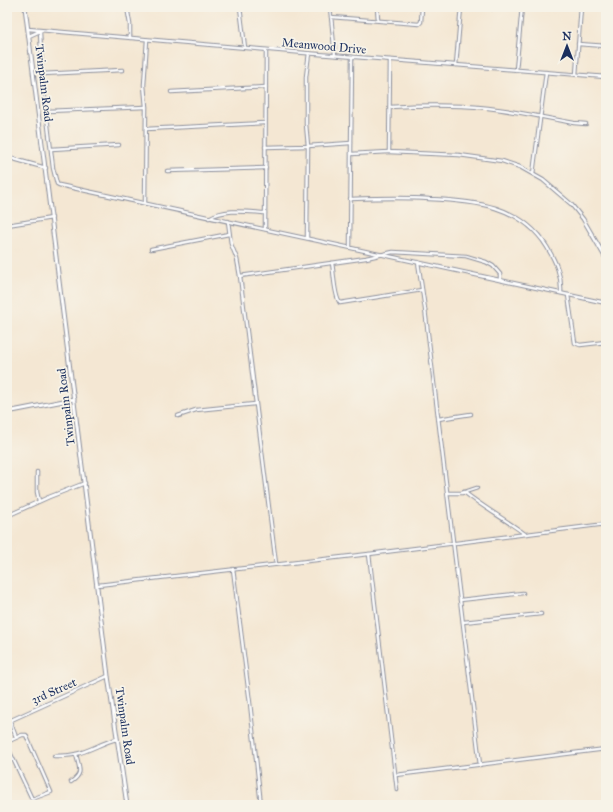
<svg xmlns="http://www.w3.org/2000/svg" width="613" height="812" viewBox="0 0 613 812" font-family="'IM FELL Great Primer',serif">
<style>
.lines{fill:none;stroke-linecap:round;stroke-linejoin:round}
.street-casing{stroke:#888b98;stroke-width:4.5}
.secondary-casing{stroke:#888b98;stroke-width:5}
.street{stroke:#fff;stroke-width:2.5}
.secondary{stroke:#fff;stroke-width:3}
.labels{text-anchor:middle;stroke-width:3.5;stroke-linejoin:round;paint-order:stroke}
.street-label{font-size:12px;fill:#1b2f5e;stroke:#f7f3e8}
</style>
<rect width="100%" height="100%" fill="#f7f3e8"/>
<filter id="ink" filterUnits="userSpaceOnUse"><feTurbulence type="fractalNoise" baseFrequency=".025" numOctaves="2"/><feDisplacementMap in="SourceGraphic" scale="8" xChannelSelector="R" yChannelSelector="G"/><feConvolveMatrix kernelMatrix="1 2 1 2 8 2 1 2 1" color-interpolation-filters="sRGB"/></filter>
<filter id="wash" filterUnits="userSpaceOnUse"><feTurbulence type="fractalNoise" baseFrequency=".012" numOctaves="4" result="noise"/><feDisplacementMap in="SourceGraphic" scale="16" xChannelSelector="R" yChannelSelector="G"/><feGaussianBlur stdDeviation="0.9" result="paint"/><feColorMatrix in="noise" values="0 0 0 0 0 0 0 0 0 0 0 0 0 0 0 0 0 1.4 0 .05"/><feComposite in="paint" operator="in"/></filter>
<g filter="url(#wash)">
<rect width="100%" height="100%" fill="#f4e7d3"/>
</g>
<g filter="url(#ink)">
<g class="lines">
<g class="street-casing">
<g id="street">
<path d="M127,7L130,24V38"/>
<path d="M240,7L245,48"/>
<path d="M330,7L335,55"/>
<path d="M377,7L378,20"/>
<path d="M492,9V7"/>
<path d="M331,17L419,24L421,22L422,7"/>
<path d="M28,29L305,53L606,77"/>
<path d="M40,31L42,74L53,168L57,184L59,185L606,303"/>
<path d="M29,36L40,31"/>
<path d="M578,44L606,46"/>
<path d="M390,60L389,152L459,155L502,161L520,167L543,180L571,204L583,219L605,257"/>
<path d="M456,65L461,7"/>
<path d="M516,70L522,7"/>
<path d="M42,74L123,70"/>
<path d="M576,75L581,7"/>
<path d="M171,92L266,87"/>
<path d="M390,107C423,105 456,105 488,108C517,111 545,118 574,123L586,124"/>
<path d="M47,111L146,107"/>
<path d="M146,129L265,123"/>
<path d="M265,147L308,146L351,143"/>
<path d="M51,149L119,145"/>
<path d="M351,154L389,152"/>
<path d="M7,156L10,158L46,168"/>
<path d="M167,171L266,168"/>
<path d="M7,174V183"/>
<path d="M533,174L546,72"/>
<path d="M350,199C377,198 403,197 429,199C475,201 521,205 547,247C556,262 562,276 561,293"/>
<path d="M145,203L146,107L144,85L147,40"/>
<path d="M209,218C225,208 248,212 265,213"/>
<path d="M228,221L231,244L237,259L240,276L276,564"/>
<path d="M7,225L52,218"/>
<path d="M265,229L266,50"/>
<path d="M307,238L308,146L306,124V77L309,53"/>
<path d="M350,247L352,57"/>
<path d="M606,247L605,270L606,285"/>
<path d="M151,249L229,234"/>
<path d="M418,262L425,309L480,765"/>
<path d="M332,263C334,273 334,296 340,303L422,290"/>
<path d="M240,276L366,258L393,252L466,256L486,262L493,266L500,274V280"/>
<path d="M568,295L575,343L580,345L606,342"/>
<path d="M178,416L196,410L255,404"/>
<path d="M438,419L471,414"/>
<path d="M37,472V492L39,501"/>
<path d="M464,492C484,508 505,519 525,534"/>
<path d="M448,493H462L477,488"/>
<path d="M7,516L49,497L85,483"/>
<path d="M369,554L397,790"/>
<path d="M233,569L250,703L261,805"/>
<path d="M98,585L369,554L606,524"/>
<path d="M460,600L523,593"/>
<path d="M463,622L541,614"/>
<path d="M10,721L16,737"/>
<path d="M7,722L108,676"/>
<path d="M7,742L22,735H26L51,792L32,799L7,746"/>
<path d="M54,756C62,756 69,756 76,754C90,751 103,742 117,739"/>
<path d="M396,775L606,749"/>
<path d="M71,782C84,773 79,768 76,754"/>
</g>
</g>
<g class="secondary-casing">
<g id="secondary">
<path d="M25,7L108,676L127,805"/>
<path d="M7,412L74,399"/>
</g>
</g>
<use href="#street" class="street"/>
<use href="#secondary" class="secondary"/>
</g>
</g>
<g class="labels">
<g class="street-label">
<text transform="translate(324 46) rotate(5)" y="4">Meanwood Drive</text>
<text transform="translate(44 83) rotate(83)" y="4">Twinpalm Road</text>
<text transform="translate(66 407) rotate(-97)" y="4">Twinpalm Road</text>
<text transform="translate(54 691) rotate(-24)" y="4">3rd Street</text>
<text transform="translate(125 726) rotate(82)" y="4">Twinpalm Road</text>
</g>
</g>
<rect width="613" height="812" fill="none" stroke="#f7f3e8" stroke-width="24"/>
<g transform="translate(567 46)" stroke="#f7f3e8" stroke-width="3" paint-order="stroke">
<path d="M0-3L7 15L0 10L-7 15Z" fill="#1b2f5e"/>
<text y="-6" font-size="11" font-weight="bold" text-anchor="middle" fill="#1b2f5e">N</text>
</g>
</svg>
